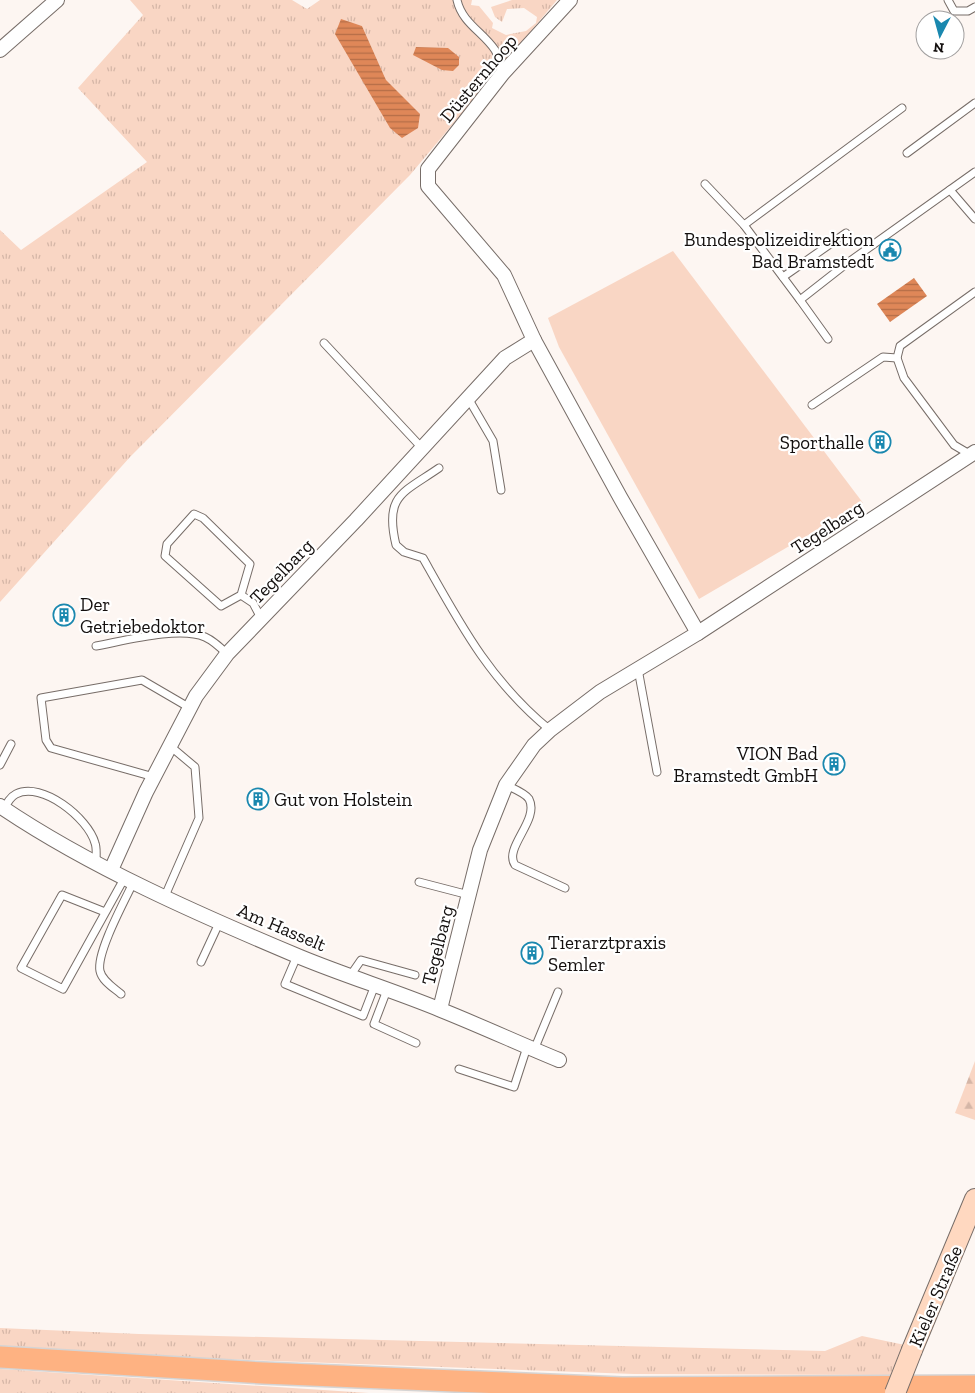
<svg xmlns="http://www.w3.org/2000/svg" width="975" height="1393" viewBox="0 0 975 1393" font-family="'Zilla Slab',serif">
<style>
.grass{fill:url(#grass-tufts);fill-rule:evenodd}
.forest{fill:url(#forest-firs)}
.pitch{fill:#f9d6c4}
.water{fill:url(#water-rules)}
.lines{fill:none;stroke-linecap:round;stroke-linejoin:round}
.lane-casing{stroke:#776d68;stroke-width:9}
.street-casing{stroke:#776d68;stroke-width:16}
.secondary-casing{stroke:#776d68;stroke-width:22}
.primary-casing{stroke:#d5d4d4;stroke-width:24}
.lane{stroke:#fff;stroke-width:7}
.street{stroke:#fff;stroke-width:14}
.secondary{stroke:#ffd8c0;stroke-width:20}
.primary{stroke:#feb282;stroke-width:21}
.secondary-bridge-casing{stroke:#776d68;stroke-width:22;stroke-linecap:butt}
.secondary-bridge{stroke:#ffd8c0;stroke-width:20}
.labels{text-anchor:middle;stroke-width:4.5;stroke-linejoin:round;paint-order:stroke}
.street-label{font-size:19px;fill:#130f0e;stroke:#fff}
.poi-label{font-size:19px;fill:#130f0e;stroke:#fff;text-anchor:end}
</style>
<defs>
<pattern id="grass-tufts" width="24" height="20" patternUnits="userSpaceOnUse" patternTransform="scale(1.25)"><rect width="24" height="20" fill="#f9d6c4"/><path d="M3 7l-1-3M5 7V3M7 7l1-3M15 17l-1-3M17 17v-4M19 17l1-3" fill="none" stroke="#d5b6a7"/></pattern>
<pattern id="forest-firs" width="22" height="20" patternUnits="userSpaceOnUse" patternTransform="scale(1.25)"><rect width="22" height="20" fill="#f9d6c4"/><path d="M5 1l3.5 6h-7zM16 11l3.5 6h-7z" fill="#d5b6a7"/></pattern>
<pattern id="water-rules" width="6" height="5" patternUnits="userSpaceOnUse" patternTransform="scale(1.25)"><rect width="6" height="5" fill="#df8758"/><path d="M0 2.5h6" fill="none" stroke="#b46d47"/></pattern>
</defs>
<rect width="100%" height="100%" fill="#fdf6f2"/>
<g class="grass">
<path d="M130,0H292L307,9L320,0H472L471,5L479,6L493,23L492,28L506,35L526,31L536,23L537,17L524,8L507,9L502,22L495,17L491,7L512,0H557L410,175L130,457L0,602V230L21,250L147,162L78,88L143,15ZM341,20L362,26L386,80Z"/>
<path d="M0,1328L139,1334L825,1351L862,1336L905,1345L892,1375L634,1374L112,1355L0,1347Z"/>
<path d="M0,1369L369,1393H0Z"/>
</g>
<path class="forest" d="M975,1061V1120L955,1113Z"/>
<path class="pitch" d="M673,251L863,503L699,599L559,347L548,318Z"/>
<g class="water">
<path d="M341,19L362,26L386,80L420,114L418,128L402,138L390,128L335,34Z"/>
<path d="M416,47L448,48L459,57V65L453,71L442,70L413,55Z"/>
<path d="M914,278L927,296L890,322L877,304Z"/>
</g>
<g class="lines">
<g class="lane-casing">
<g id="lane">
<path d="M457,0C462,23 483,32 495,50C499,57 501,65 503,73"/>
<path d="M948,0L954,11H968L975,7"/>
<path d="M907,153L975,103"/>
<path d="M705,184L744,225L800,300"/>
<path d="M950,190L975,219"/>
<path d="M744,225L902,108"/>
<path d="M783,277L846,233"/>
<path d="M828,339L800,300L846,264L975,172"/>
<path d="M324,343L422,448"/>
<path d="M468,398L493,441L501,490"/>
<path d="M812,405L883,357L897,358"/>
<path d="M971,455L954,445L904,378L897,358L900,346L975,292"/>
<path d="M439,468C403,493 384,495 396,545L404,552L423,558C460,624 490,681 550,730"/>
<path d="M241,595L250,564L203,518L194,514L167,544L165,556L221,606L241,595L253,603L261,618"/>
<path d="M96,646C124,641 179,626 205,637C214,641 220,647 227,654"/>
<path d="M638,669L657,772"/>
<path d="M0,765L11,744"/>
<path d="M154,777L51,748L46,740L41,698L142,680L190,708"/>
<path d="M506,785C512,788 525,793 529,799C540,820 503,848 515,865L565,888"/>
<path d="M4,809C7,803 10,797 16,794C42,781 88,818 95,843C97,848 96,856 96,862"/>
<path d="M419,882L469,895"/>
<path d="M165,896L199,818L195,767L170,746"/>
<path d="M105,912L62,895L21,968L63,989L125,877"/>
<path d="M297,956L285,984L363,1016L375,985"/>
<path d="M201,962L220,921"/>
<path d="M350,976L361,960L415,975"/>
<path d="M387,990L374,1024L416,1043"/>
<path d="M121,994C114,988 102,981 100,971C96,953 125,900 134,881"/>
<path d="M534,1050L558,992"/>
<path d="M459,1069L514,1087L527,1047"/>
</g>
</g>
<g class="street-casing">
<g id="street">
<path d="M570,0L503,73L428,169V186L504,275L534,340L620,497L698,633"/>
<path d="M0,50L57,0"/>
<path d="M0,806C90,867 200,915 300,957C346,976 395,991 441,1010C481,1026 520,1044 559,1060"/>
<path d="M111,870L146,792L196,696L227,654L356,520L505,358L534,340"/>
<path d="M440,1009L480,850L506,785L534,745L550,730L600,692L698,633L975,452"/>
</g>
</g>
<g class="secondary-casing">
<path id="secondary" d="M912,1350L975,1199"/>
</g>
<g class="primary-casing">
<path id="primary" d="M0,1357L263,1373L622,1388L975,1386"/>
</g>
<use href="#lane" class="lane"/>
<use href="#street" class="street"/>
<use href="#secondary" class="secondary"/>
<use href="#primary" class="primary"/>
<g class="secondary-bridge-casing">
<path id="secondary-bridge" d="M895,1393L912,1350"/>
</g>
<use href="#secondary-bridge" class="secondary-bridge"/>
</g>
<defs>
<g id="civic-ring" transform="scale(1.125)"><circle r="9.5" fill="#fff" stroke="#1a88af" stroke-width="1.5"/><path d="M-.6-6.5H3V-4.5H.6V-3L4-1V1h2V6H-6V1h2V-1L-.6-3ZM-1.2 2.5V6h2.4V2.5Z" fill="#1a88af"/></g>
<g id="building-ring" transform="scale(1.125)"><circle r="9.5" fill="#fff" stroke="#1a88af" stroke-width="1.5"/><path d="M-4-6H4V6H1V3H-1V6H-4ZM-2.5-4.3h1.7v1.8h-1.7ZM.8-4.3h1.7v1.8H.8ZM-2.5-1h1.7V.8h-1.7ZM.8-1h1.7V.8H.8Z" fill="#1a88af"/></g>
</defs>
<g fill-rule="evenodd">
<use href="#civic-ring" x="890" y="250"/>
<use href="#building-ring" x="880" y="442"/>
<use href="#building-ring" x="64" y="615"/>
<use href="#building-ring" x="834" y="764"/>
<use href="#building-ring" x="258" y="799"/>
<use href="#building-ring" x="532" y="953"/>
</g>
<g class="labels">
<g class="street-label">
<text transform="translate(478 78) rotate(-50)" y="7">Düsternhoop</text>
<text transform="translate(827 527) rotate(-33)" y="7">Tegelbarg</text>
<text transform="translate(281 571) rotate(-46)" y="7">Tegelbarg</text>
<text transform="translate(282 927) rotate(23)" y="7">Am Hasselt</text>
<text transform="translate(437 945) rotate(-76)" y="7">Tegelbarg</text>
<text transform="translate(935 1296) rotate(-67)" y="7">Kieler Straße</text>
</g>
<g class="poi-label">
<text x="874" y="246">Bundespolizeidirektion<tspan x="874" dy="22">Bad Bramstedt</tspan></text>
<text x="864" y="449">Sporthalle</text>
<text x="80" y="611" text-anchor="start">Der<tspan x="80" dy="22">Getriebedoktor</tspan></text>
<text x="818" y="760">VION Bad<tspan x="818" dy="22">Bramstedt GmbH</tspan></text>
<text x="274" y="806" text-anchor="start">Gut von Holstein</text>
<text x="548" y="949" text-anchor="start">Tierarztpraxis<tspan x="548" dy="22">Semler</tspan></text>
</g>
</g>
<g transform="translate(940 35) rotate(186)"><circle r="24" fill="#ffffff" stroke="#a19f9f"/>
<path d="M0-4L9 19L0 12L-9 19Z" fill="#1a88af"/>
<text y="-8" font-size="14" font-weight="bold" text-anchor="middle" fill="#130f0e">N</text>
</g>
</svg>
